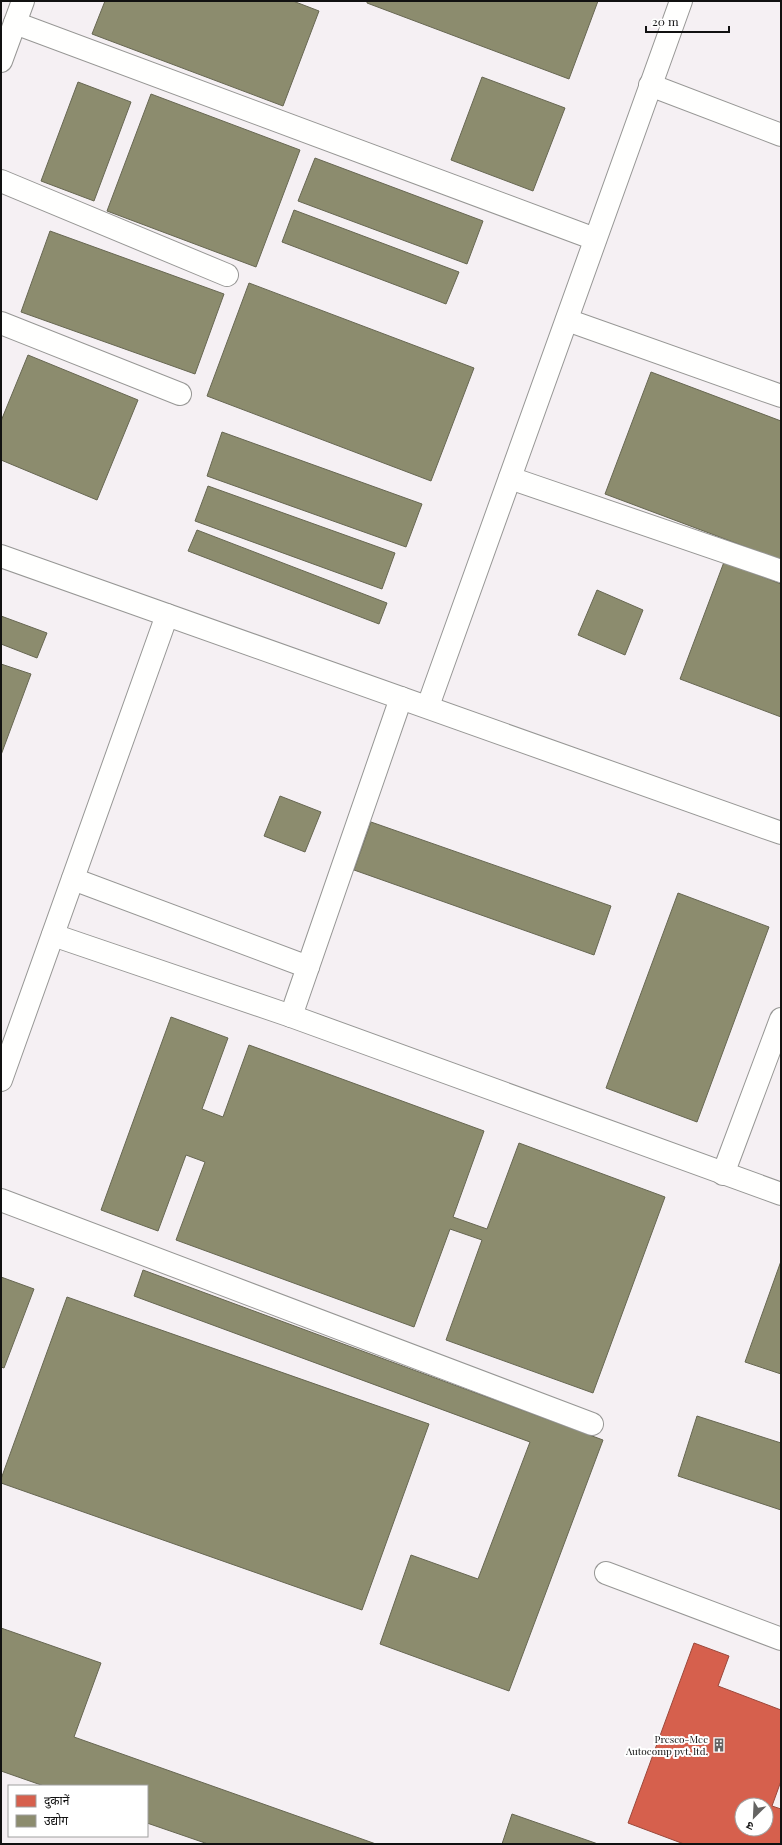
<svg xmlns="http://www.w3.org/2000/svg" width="782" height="1845" viewBox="0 0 782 1845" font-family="'Playfair Display','Noto Sans Devanagari',serif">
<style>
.industrial{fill:#f5f0f3;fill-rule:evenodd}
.shops{fill:#d6604d;stroke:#9b483b;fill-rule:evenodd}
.industry{fill:#8c8c6e;stroke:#676752}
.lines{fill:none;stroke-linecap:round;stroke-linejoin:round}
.minor-casing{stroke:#979795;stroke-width:24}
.minor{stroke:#fffffe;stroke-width:22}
.labels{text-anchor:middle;stroke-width:4;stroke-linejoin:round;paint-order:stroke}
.poi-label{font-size:10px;fill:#111;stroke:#fff;text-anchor:end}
</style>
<rect width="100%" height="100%" fill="#fdfcf7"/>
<path class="industrial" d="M1,1H781V1844H1ZM9,1786H147V1836H9ZM742,1805H766V1829H742Z"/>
<path class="shops" d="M694,1643L729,1656L718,1686L781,1710V1781L772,1806L781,1809V1844H684L628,1823ZM742,1805H766V1829H742Z"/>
<g class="industry">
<path d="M105,1H293L319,11L283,106L92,34Z"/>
<path d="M367,1H598L569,79L367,3Z"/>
<path d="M482,77L565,108L533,191L451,160Z"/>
<path d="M78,82L131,102L94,201L41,181Z"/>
<path d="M151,94L300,150L256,267L107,211Z"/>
<path d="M315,158L483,221L467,264L298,201Z"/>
<path d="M294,210L459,272L446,304L282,242Z"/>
<path d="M50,231L224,294L195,374L21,312Z"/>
<path d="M249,283L474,368L431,481L207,396Z"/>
<path d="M28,355L138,400L97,500L1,460V421Z"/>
<path d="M651,372L781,421V560L605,494Z"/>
<path d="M222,432L422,504L406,547L207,476Z"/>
<path d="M208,486L395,553L382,589L195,521Z"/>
<path d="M197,530L387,603L379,624L188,551Z"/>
<path d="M724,562L781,584V717L680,679Z"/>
<path d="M597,590L643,610L625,655L578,635Z"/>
<path d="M1,616L47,633L37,658L1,644Z"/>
<path d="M1,664L31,674L1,755Z"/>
<path d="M280,796L321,812L305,852L264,836Z"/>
<path d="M371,822L611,906L594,955L354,870Z"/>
<path d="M678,893L769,927L697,1122L606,1088Z"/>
<path d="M171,1017L228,1038L202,1109L223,1117L249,1045L484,1131L453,1217L487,1229L519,1143L665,1197L593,1393L446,1340L482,1240L450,1229L414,1327L176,1240L205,1162L186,1155L158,1231L101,1210Z"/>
<path d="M781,1261V1374L745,1362Z"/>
<path d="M143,1270L603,1440L509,1691L380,1644L411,1555L478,1579L530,1442L134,1296Z"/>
<path d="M1,1277L34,1289L4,1368L1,1367Z"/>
<path d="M67,1297L429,1424L362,1610L1,1483V1479Z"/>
<path d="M697,1416L781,1443V1510L678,1476Z"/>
<path d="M1,1628L101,1663L74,1737L376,1844H208L147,1823V1786H44L1,1771Z"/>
<path d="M512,1814L598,1844H502Z"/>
</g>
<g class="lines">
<g class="minor-casing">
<g id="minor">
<path d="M15,23L595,239"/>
<path d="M1,61L23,1"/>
<path d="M650,85L781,135"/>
<path d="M1,181L227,275"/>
<path d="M567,320L781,396"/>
<path d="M1,323L180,394"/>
<path d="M510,478L781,571"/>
<path d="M1,556L781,833"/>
<path d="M428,706L681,1"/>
<path d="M73,879L308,967"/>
<path d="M53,935L291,1016L781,1194"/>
<path d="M291,1016L401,698"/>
<path d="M1,1080L167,615"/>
<path d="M723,1174L781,1019"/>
<path d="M1,1200L592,1424"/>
<path d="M606,1573L781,1639"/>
</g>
</g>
<use href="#minor" class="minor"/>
</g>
<defs>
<g id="building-bare" transform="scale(1.08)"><path d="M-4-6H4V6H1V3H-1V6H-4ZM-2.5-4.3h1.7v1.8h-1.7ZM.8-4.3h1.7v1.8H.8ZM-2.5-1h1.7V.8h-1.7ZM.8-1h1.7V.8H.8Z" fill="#646362" stroke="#fff" stroke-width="2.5" paint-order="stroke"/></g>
</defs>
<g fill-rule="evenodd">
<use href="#building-bare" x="719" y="1745"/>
</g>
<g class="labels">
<g class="poi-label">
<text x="708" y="1743">Presco-Mec<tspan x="708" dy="12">Autocomp pvt. ltd.</tspan></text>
</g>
</g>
<rect width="782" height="1845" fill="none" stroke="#111111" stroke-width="4"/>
<rect x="8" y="1785" width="140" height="52" fill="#ffffff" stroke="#a0a0a0"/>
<rect x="16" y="1795" width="20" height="12" fill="#d6604d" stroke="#a0a0a0"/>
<text x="44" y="1805" font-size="12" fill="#111111">दुकानें</text>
<rect x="16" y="1815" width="20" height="12" fill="#8c8c6e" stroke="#a0a0a0"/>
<text x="44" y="1825" font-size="12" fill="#111111">उद्योग</text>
<g transform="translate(754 1817) rotate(204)"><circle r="19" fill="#ffffff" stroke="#a0a0a0"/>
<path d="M0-3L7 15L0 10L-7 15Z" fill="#646362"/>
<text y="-6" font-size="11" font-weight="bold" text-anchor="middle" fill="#111111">उ</text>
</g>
<path d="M646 26v6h83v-6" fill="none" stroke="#111111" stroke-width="2"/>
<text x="652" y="26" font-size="12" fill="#111111" stroke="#ffffff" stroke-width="3" paint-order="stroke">20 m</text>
</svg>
